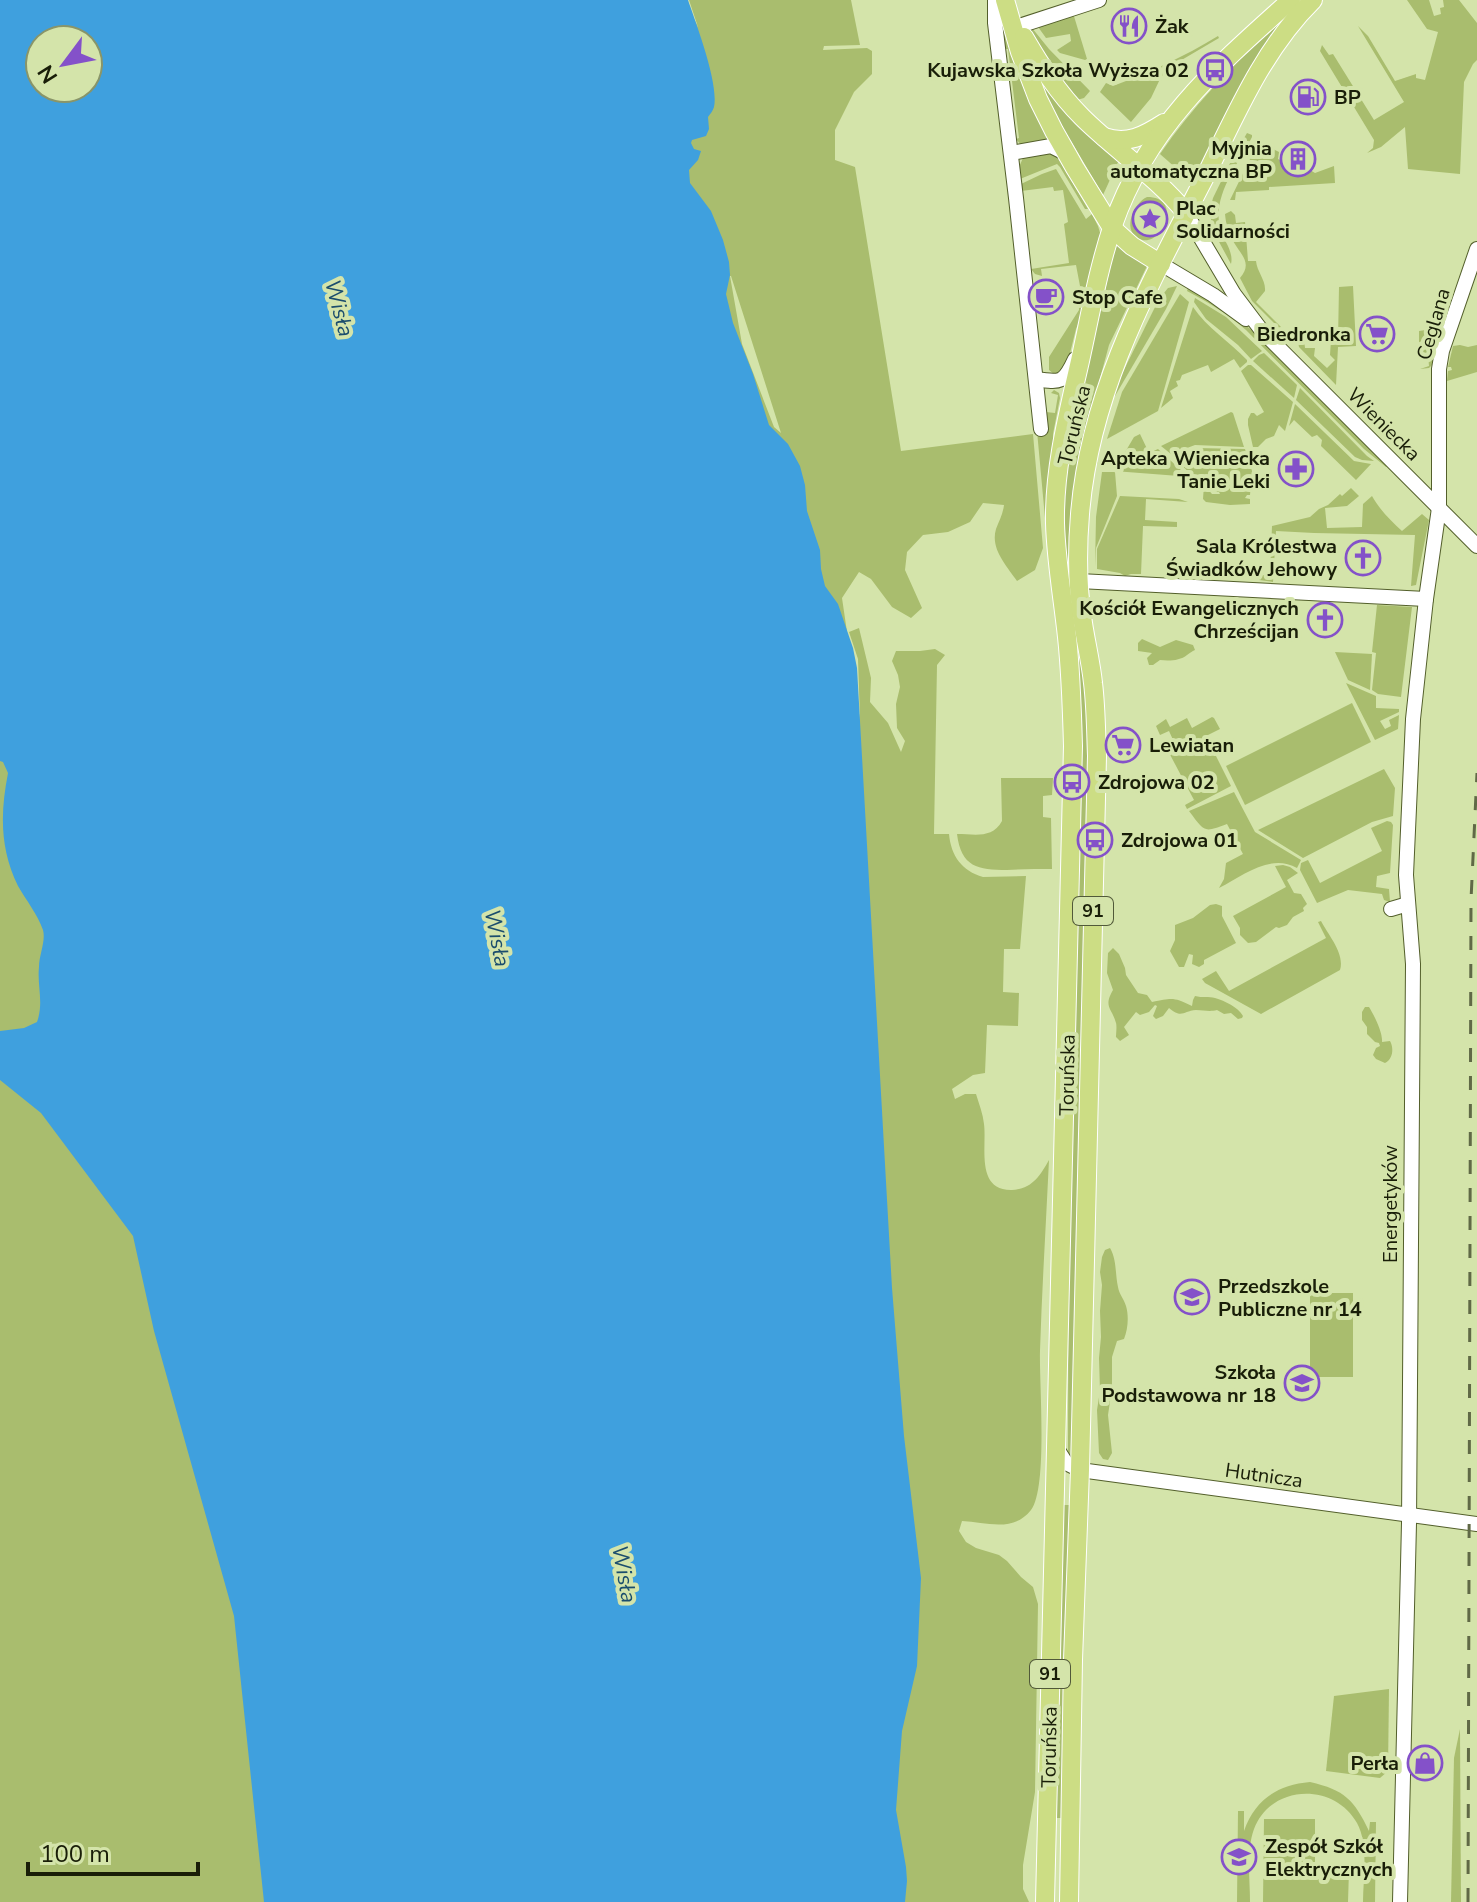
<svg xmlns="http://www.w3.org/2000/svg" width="1477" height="1902" viewBox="0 0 1477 1902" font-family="'Nunito Sans',sans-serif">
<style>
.green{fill:#a9bd6e;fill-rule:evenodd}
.water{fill:#3fa0de;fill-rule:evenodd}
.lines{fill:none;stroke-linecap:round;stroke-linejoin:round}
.minor-casing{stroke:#535f2b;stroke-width:16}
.major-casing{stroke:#fff;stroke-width:20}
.minor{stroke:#fff;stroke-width:14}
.major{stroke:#ccdd84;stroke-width:18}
.rail{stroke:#606946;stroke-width:3;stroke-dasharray:14 14;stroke-linecap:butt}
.labels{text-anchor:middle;stroke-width:8;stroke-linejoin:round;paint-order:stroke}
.shield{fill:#d4e4aa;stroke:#515939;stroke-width:2}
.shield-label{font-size:18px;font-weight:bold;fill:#191e08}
.poi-label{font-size:20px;font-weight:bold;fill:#191e08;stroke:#d4e4aa;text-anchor:start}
.street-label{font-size:20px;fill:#191e08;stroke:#d4e4aa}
.water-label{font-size:22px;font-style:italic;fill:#1b4d6d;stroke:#d4e4aa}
</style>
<rect width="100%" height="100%" fill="#d4e4aa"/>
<g class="green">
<path d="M0,0H685L698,27L689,0H851L860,45L824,46L823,50L867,48L872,51V74L854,92L835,130V160L855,167L901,451L1033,434L1043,548L1035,570L1017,581C1007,566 990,549 996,529C999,521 1003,514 1004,505L983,503L970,522L948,532L923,535L907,552L905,570L922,608L911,618L892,607L871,579L859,572L842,598L860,720L858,659L849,632L859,628L871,678L870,702L888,723L901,752L905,741L897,728L896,704L900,687L898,675L892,661L896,651H920L935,649L945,655L937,665L934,834H949C951,856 962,871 983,877L1026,876L1020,949H1004L1003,992L1019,993L1018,1026L987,1025L985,1073L973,1075L952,1089L955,1099L965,1094H976C979,1104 983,1114 984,1124C987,1146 975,1191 1012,1190C1032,1189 1040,1176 1049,1160C1046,1224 1042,1287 1040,1351C1039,1383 1048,1487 1031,1510C1013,1533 986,1522 962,1521L959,1531L966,1542L976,1548L999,1555L1007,1561L1021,1577L1033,1587L1038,1604L1035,1792L1023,1865V1889L1029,1902H0ZM40,40H88V88H40ZM730,276H731L781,433L774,427L742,344Z"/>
<path d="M1407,0H1429L1434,16L1441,14L1440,8L1444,7L1443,0H1459L1477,23V60L1473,64L1464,82L1460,174L1408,169L1405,127L1381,147L1367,153L1373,148L1374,140L1320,51L1322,45L1329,55L1333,54L1374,120L1404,102L1358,26L1368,36L1395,81L1416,74V78L1425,80L1438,32L1427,29Z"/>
<path d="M1301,1L1194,184L1160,154C1199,97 1250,48 1301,1Z"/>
<path d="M1073,13L1087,59L1085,60L1060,53L1057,50L1071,41L1070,34L1046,38L1036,24Z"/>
<path d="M999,19L1004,20L1048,141L1022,146L1016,139L1019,138L1008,49H1002Z"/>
<path d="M1032,28L1049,49L1090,91L1084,98L1077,100L1071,96L1030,32Z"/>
<path d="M1218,36L1219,38L1168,68L1160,79L1151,98L1131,122L1100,92L1106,83L1113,86C1150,72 1184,57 1218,36Z"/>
<path d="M1036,75L1064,110L1119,160L1103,195L1071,141L1060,128Z"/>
<path d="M1247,133L1252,135V137C1238,164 1212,196 1220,228C1223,240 1234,251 1231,264L1211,227V206L1213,198L1234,155L1238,157L1244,147L1240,145Z"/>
<path d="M1271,148L1279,152L1278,159L1286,163L1289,159L1293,161L1289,169L1299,174L1305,167L1315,173L1334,166L1335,183L1269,187V190L1236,192L1235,200H1230L1251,157L1259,150Z"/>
<path d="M1047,151L1055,153L1088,209H1085L1060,167L1057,164L1020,179L1019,167L1023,158Z"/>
<path d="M1056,169L1086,219L1092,214L1098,226L1101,236L1085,307L1076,329L1066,369L1059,374H1054L1049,370V357L1079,310L1078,287L1080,286L1076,265L1041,269L1042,276L1035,274L1031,269L1069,263L1064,224L1068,222L1063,190L1054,191L1053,187L1021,191V184L1042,174Z"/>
<path d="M1147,197C1186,197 1160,252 1138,238C1122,229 1134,203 1147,197Z"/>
<path d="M1231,211L1235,215L1236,223L1245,222L1248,261H1256C1257,272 1266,280 1265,291L1256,302L1288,334L1287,336L1252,301L1240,278C1253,263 1241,255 1233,241C1228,232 1226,224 1225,214Z"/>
<path d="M1116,243L1132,257L1147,266L1109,345L1085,434L1068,568L1066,567L1062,530L1066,459Z"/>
<path d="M1177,286L1166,309L1115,396L1112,394L1159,299L1168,288Z"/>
<path d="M1353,286L1356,346L1338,347L1336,385L1299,347L1298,342L1304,339L1305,348H1315L1314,356L1327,368L1335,360L1330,355L1331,340H1338L1339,287Z"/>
<path d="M1188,288L1216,303L1253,331L1387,466L1386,467L1364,449L1246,330C1228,314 1208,302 1187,291Z"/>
<path d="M1180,294L1189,302L1158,411L1107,439L1122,392Z"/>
<path d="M1195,298L1226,317L1262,351L1251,359L1238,345L1206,319L1194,302Z"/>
<path d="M1193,307C1207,328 1229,341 1247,360V362L1240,368L1234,359L1211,372L1208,365L1182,375L1180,380L1176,381L1178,386L1170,391L1173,398L1161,408Z"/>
<path d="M1430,317L1444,318L1433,364L1429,368L1420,369L1429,366L1428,355H1421L1419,354V331L1426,330V321H1429Z"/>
<path d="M1460,345L1468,347L1477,345V372L1447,381L1448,371L1452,370L1451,367H1448L1453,346Z"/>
<path d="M1264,353L1297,385L1294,398L1253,361L1259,355Z"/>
<path d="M1248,365H1251L1293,402L1285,431L1279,425L1274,436L1266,439L1258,447H1253L1248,425V419L1251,413H1254L1257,416L1264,412L1241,371Z"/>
<path d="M1300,388L1367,456L1374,461L1362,460L1355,457L1296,400Z"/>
<path d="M1054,390L1059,393L1060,398L1053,434V572H1050L1037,431L1046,412L1055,413L1058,395L1051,393Z"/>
<path d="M1295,404L1354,461L1371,464L1356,480L1321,446L1322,440L1317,435L1312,437L1294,420L1289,426Z"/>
<path d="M1231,412L1233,413L1244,447L1195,445L1171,454L1161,446Z"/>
<path d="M1140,434L1149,453L1158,449L1194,482L1204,485L1212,494H1220L1219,492L1214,491L1206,482L1196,479L1173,457L1195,448L1245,449L1252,471L1250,495H1247L1245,498L1250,499V504L1230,505L1206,502L1203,499L1204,485L1183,483L1182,488H1179V476L1114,471L1134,437Z"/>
<path d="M1102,472H1115L1117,496L1096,548L1095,567L1096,517Z"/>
<path d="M1351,488L1359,496L1347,506L1325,508L1327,528L1362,527L1363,504L1372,496C1379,509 1391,521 1402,531L1422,514L1429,520L1416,585L1411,586L1415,535L1314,533L1276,531L1273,582L1259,580V575H1270L1272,526L1310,517L1319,509L1328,505L1340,494L1342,496Z"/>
<path d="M1120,496L1179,499L1188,502L1146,499L1145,520L1177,522V527L1143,526L1141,574H1131L1125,576L1120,573L1097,569V549Z"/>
<path d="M1070,599L1086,683L1091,727L1071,1460L1068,1453Z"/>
<path d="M1377,605L1412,607L1401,697L1378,694L1372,690L1376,653L1372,652Z"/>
<path d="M1142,639L1160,647L1176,640L1193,645L1195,650C1192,651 1190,653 1187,655C1180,661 1168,661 1160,660L1153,665H1149L1147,658L1152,653L1138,651V643Z"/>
<path d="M1335,652L1372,654L1370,690L1348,680Z"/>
<path d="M1346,683L1376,696V708L1399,709V712L1380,721L1385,729L1391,726L1389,720L1399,715L1398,729L1375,740Z"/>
<path d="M1352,703L1371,742L1245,805L1226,766Z"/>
<path d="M1212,717L1214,718L1220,729L1206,736L1231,786L1187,809L1185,805L1194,800L1166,747L1174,742L1169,731L1160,735L1156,726L1166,719L1170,727L1187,718L1192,728Z"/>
<path d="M1384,769L1395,788L1393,816L1372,822L1303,858L1258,830Z"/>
<path d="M1001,778H1053L1052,795L1043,796V817L1051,818L1052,869C1037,869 1022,869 1007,870C978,870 961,867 957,834C975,834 992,839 1002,821Z"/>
<path d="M1234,792L1255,832L1301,860L1297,868C1270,853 1243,876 1219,888L1224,879L1226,863L1243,854L1227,824C1203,833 1205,832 1189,811Z"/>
<path d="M1387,821L1391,822L1393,825L1390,873L1377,876L1376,887L1389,889L1390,902L1384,900L1382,894L1348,890L1317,903L1300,870L1301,863L1308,860L1320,883L1382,851L1371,828Z"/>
<path d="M1283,865L1290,867L1298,873L1287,880L1294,893L1301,894L1307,904L1303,908L1304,911L1293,917L1287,925L1279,928L1276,927L1256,942L1248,943L1240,935V928L1233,916L1286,887L1275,866Z"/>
<path d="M1216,904L1222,906V916L1236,943L1204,960V964L1199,967L1192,964L1193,955L1189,954L1184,967H1179L1170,951L1175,940V925L1193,918L1210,905Z"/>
<path d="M1321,921C1329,936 1345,954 1340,970L1261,1014L1205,983L1202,979L1216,971L1229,991L1326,938L1318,922Z"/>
<path d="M1113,948L1119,954L1125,968L1126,975L1138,993L1147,995L1152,1002C1173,998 1173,997 1192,1006L1193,1000L1195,996C1202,998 1209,996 1215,998C1225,1001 1238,1007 1243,1016L1242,1018L1238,1019L1231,1013L1224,1014L1217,1010C1209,1012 1204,1010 1196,1010C1183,1011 1182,1019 1169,1008L1163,1016L1156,1019L1153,1016L1157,1006L1155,1005L1149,1012L1140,1015L1136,1012L1124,1027L1129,1035L1120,1041L1116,1037C1116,1036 1117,1025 1116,1023C1112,1008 1103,1007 1113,990L1107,973L1108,953Z"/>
<path d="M1365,1007H1369C1374,1015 1383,1033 1382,1042L1390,1041C1394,1048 1393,1059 1385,1063L1376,1059L1373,1055L1376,1048L1380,1046L1379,1043L1375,1042L1367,1034V1027L1362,1020V1012Z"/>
<path d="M1110,1248C1117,1260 1115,1274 1118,1287C1119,1294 1124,1299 1126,1306C1129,1316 1128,1329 1124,1339L1117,1341L1112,1357V1388L1108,1415L1112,1453L1108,1460L1103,1459L1099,1453L1097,1410L1100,1391L1099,1358L1101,1337L1100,1311L1102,1285L1100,1272L1102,1257L1105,1250Z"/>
<rect x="1310" y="1293" width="43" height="84"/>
<path d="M1061,1505H1071L1063,1818H1053Z"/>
<path d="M1389,1689L1388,1771L1380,1778L1326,1771L1334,1696Z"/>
<path d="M1460,1729L1461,1902H1451L1454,1758Z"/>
<path d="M1310,1782C1345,1790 1354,1800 1369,1831L1370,1822H1376L1375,1902H1363C1363,1878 1369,1845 1357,1823C1334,1782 1271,1784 1254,1829C1246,1851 1250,1879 1250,1902H1237L1238,1811H1244V1831C1255,1800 1277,1785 1310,1782Z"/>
<path d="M1264,1819H1315V1869L1349,1870L1348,1902H1263Z"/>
</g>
<path class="water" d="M0,0H688C696,24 719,83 714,107C713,111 710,114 708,117L709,129L706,136L692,140L691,143L694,149L701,151L698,160L689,170L690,183L711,211L723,240L729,262L730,275L726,294L733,323L753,374L769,425L788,444L800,466L805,485L807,511L820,550L821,569L825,586L838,604L853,648L857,668L892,1288L904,1436L921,1578L917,1666L902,1731L896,1810L906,1867L907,1881L905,1902H264L234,1616L154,1331L133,1236L41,1113L0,1080V1031L24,1028L37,1022C44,1003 37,986 39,967C39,955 46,941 43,930C38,915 26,900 18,886C0,849 0,814 8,773L3,762L0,761ZM88,40V88H40V40Z"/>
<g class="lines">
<g class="minor-casing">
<g id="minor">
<path d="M995,0V23L1016,198L1041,429"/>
<path d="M1013,28L1099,0"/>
<path d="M1011,153L1051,146L1067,154"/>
<path d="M1186,213L1234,294L1262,331L1477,546"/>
<path d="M1161,264L1213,295L1246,319"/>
<path d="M1036,379C1061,383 1064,383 1075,359"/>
<path d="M1079,581L1426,599"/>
<path d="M1391,909L1408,904"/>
<path d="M1056,1447L1066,1463L1080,1470L1477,1524"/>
<path d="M1400,1902L1409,1523L1413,964L1406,875L1413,719L1426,599L1439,508V369L1442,351L1477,249"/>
</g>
</g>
<g class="major-casing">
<g id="major">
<path d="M1005,0L1020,52L1038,99L1054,131L1075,168L1112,228L1132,246L1161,264"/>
<path d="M1024,37C1041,66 1058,93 1082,117C1115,150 1156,176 1186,213"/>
<path d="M1104,137C1127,145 1144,136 1164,123"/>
<path d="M1045,1902L1073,746C1072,710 1071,674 1067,637C1063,599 1056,561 1055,523C1054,468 1068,414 1080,361C1090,316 1098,269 1113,225C1147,127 1216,67 1291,0"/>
<path d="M1069,1902L1073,1660L1080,1470L1097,756C1096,731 1096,707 1093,683C1091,663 1086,643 1083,623C1077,587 1077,550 1080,514C1090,389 1150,284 1206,175C1236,114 1264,48 1313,0"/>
</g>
</g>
<use href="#minor" class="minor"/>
<use href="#major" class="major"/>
<path class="rail" d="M1468,1902L1471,900L1477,773"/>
</g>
<defs>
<g id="restaurant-ring" transform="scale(1.8)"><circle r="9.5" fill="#d4e4aa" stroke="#8451c9" stroke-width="1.5"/><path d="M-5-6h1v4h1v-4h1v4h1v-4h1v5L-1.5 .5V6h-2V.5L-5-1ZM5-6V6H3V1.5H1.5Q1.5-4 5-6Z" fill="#8451c9"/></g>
<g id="bus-ring" transform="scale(1.8)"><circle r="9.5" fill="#d4e4aa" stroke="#8451c9" stroke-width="1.5"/><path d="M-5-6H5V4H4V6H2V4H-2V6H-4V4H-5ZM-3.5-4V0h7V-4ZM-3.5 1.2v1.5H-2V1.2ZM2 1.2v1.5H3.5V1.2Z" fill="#8451c9"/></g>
<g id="fuel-ring" transform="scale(1.8)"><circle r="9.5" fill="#d4e4aa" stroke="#8451c9" stroke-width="1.5"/><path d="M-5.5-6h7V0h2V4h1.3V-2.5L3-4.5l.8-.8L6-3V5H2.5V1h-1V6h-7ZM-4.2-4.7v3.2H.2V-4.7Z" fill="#8451c9"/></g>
<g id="building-ring" transform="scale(1.8)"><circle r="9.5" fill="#d4e4aa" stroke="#8451c9" stroke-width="1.5"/><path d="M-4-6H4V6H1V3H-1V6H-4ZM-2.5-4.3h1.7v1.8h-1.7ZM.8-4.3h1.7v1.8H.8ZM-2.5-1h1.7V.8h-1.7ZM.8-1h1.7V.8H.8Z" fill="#8451c9"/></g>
<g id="sight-ring" transform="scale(1.8)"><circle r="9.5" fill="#d4e4aa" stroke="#8451c9" stroke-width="1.5"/><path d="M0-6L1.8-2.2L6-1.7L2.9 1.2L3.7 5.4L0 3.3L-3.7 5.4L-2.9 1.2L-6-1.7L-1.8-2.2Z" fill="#8451c9"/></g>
<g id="cafe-ring" transform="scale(1.8)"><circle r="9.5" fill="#d4e4aa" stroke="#8451c9" stroke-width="1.5"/><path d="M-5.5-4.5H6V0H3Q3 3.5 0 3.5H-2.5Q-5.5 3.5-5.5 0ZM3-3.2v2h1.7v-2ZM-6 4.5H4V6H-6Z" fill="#8451c9"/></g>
<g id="supermarket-ring" transform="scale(1.8)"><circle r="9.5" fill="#d4e4aa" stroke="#8451c9" stroke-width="1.5"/><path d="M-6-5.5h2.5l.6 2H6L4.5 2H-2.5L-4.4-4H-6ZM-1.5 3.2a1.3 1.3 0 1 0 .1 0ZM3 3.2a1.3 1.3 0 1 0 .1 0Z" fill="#8451c9"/></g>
<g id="pharmacy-ring" transform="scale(1.8)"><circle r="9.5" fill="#d4e4aa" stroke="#8451c9" stroke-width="1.5"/><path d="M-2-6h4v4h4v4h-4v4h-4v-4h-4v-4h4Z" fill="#8451c9"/></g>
<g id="church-ring" transform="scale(1.8)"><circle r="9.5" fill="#d4e4aa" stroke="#8451c9" stroke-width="1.5"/><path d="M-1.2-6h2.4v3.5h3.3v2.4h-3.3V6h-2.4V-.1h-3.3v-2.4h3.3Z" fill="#8451c9"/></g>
<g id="school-ring" transform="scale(1.8)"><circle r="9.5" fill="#d4e4aa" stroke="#8451c9" stroke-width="1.5"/><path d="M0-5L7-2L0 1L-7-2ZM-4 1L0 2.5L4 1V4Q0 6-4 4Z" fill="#8451c9"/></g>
<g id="shop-ring" transform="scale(1.8)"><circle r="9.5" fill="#d4e4aa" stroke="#8451c9" stroke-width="1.5"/><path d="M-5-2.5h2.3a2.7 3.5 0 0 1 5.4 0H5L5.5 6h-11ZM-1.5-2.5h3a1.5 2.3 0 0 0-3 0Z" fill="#8451c9"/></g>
</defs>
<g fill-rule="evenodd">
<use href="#restaurant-ring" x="1129" y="26"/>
<use href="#bus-ring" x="1215" y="70"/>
<use href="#fuel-ring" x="1308" y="97"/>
<use href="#building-ring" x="1298" y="159"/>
<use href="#sight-ring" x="1150" y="219"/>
<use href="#cafe-ring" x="1046" y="297"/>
<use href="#supermarket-ring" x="1377" y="334"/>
<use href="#pharmacy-ring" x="1296" y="469"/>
<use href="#church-ring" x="1363" y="558"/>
<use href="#church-ring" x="1325" y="620"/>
<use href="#supermarket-ring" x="1123" y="745"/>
<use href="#bus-ring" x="1072" y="782"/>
<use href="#bus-ring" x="1095" y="840"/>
<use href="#school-ring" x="1192" y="1297"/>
<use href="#school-ring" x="1302" y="1383"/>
<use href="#shop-ring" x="1425" y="1763"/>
<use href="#school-ring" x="1239" y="1857"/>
</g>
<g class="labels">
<g class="shield">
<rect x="1073" y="897" width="40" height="28" rx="6"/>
<rect x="1030" y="1660" width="40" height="28" rx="6"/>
</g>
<g class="shield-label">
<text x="1093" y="917">91</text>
<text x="1050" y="1680">91</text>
</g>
<g class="poi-label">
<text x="1155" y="33">Żak</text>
<text x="1189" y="77" text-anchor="end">Kujawska Szkoła Wyższa 02</text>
<text x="1334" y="104">BP</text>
<text x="1272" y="155" text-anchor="end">Myjnia<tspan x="1272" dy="23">automatyczna BP</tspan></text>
<text x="1176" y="215">Plac<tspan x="1176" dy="23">Solidarności</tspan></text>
<text x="1072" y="304">Stop Cafe</text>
<text x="1351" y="341" text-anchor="end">Biedronka</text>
<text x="1270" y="465" text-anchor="end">Apteka Wieniecka<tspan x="1270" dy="23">Tanie Leki</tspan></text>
<text x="1337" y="553" text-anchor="end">Sala Królestwa<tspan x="1337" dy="23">Świadków Jehowy</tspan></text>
<text x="1299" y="615" text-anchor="end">Kościół Ewangelicznych<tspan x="1299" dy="23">Chrześcijan</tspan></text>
<text x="1149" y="752">Lewiatan</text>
<text x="1098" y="789">Zdrojowa 02</text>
<text x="1121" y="847">Zdrojowa 01</text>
<text x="1218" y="1293">Przedszkole<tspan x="1218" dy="23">Publiczne nr 14</tspan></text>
<text x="1276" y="1379" text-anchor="end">Szkoła<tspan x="1276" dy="23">Podstawowa nr 18</tspan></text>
<text x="1399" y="1770" text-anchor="end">Perła</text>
<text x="1265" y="1853">Zespół Szkół<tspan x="1265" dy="23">Elektrycznych</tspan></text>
</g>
<g class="street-label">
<text transform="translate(1433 324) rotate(-74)" y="7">Ceglana</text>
<text transform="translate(1384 424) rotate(45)" y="7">Wieniecka</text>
<text transform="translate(1074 425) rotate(-76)" y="7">Toruńska</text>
<text transform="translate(1067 1075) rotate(-89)" y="7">Toruńska</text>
<text transform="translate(1390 1204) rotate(-90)" y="7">Energetyków</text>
<text transform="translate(1264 1475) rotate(8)" y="7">Hutnicza</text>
<text transform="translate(1049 1747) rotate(-89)" y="7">Toruńska</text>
</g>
<g class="water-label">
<text transform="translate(340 308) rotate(75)" y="8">Wisła</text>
<text transform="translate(498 938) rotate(79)" y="8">Wisła</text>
<text transform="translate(625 1574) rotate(80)" y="8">Wisła</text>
</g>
</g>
<g transform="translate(64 64) rotate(238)"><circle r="38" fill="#d4e4aa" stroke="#899569" stroke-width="2"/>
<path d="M0-6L14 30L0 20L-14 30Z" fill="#8451c9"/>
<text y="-12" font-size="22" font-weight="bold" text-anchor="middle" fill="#191e08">N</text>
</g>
<path d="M28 1862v12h170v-12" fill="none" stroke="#191e08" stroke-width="4"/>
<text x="40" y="1862" font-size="24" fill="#191e08" stroke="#d4e4aa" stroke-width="6" paint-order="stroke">100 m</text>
</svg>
